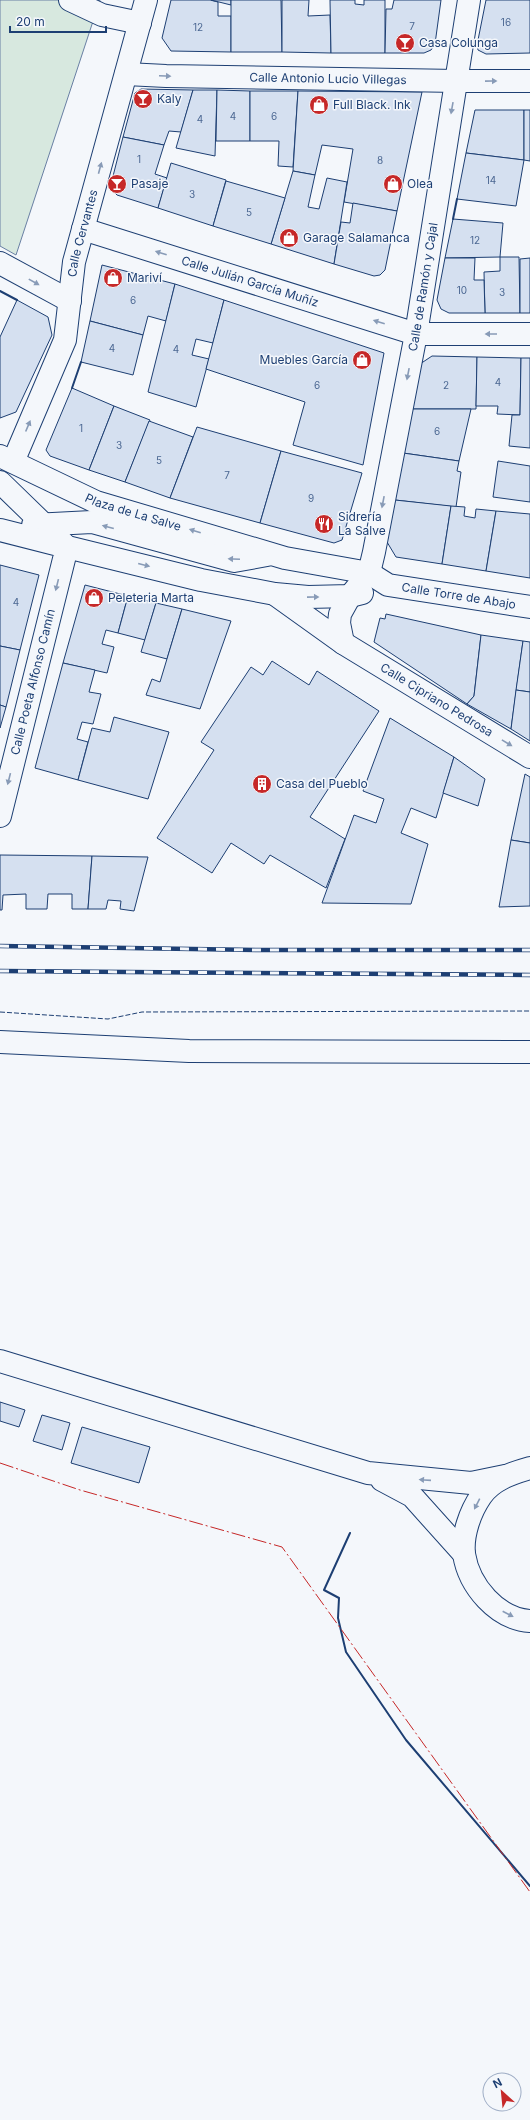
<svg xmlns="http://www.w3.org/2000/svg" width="530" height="2120" viewBox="0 0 530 2120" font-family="Inter,sans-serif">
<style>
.green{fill:#d7e8df;stroke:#687fa3}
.building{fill:#d5e0f0;stroke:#1d3f73}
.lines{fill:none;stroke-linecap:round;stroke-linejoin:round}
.minor-casing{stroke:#1d3f73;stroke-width:24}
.minor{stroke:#f4f7fb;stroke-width:22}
.rail-casing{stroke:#1d3f73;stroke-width:4.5}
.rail{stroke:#f4f7fb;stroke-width:3;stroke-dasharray:9;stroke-linecap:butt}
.fence{stroke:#1d3f73;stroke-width:1;stroke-dasharray:5 2;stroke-linecap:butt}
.wall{stroke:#1d3f73;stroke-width:2}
.power{stroke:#c62828;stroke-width:1;stroke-dasharray:14 3 2 3;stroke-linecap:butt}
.oneway{fill:#889bb7}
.labels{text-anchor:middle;stroke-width:3;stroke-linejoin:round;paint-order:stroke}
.number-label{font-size:10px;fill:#4b6792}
.poi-label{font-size:12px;fill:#1d3f73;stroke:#f4f7fb;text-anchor:start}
.street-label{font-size:12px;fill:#1d3f73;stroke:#f4f7fb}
</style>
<rect width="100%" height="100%" fill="#f4f7fb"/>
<path class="green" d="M0,0H100L16,255L0,246Z"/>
<g class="building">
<path d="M171,0H210L218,2V16H231V52L171,51L162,38Z"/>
<path d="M211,0H231V5Z"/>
<path d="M231,0H281L282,52H231Z"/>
<path d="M282,0H309L308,16L330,15L331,53L282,52Z"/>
<path d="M330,0H355V4L364,5V0H385V53H331Z"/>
<path d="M394,0H441L435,44L431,50L424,53H385L386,9H392Z"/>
<path d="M486,0H530V53L486,54L478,50L477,45Z"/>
<path d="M141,89L193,90L181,132L169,131L164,145L123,137L135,93Z"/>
<path d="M193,90H217L215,156L176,148Z"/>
<path d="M217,90L250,91V141H216Z"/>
<path d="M250,91H298L293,167L278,166L279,141H250Z"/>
<path d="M298,91L422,92L397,211L344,202L353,149L322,145L315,175L293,171Z"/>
<path d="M475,110H524V160L466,153Z"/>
<path d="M524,110H530V161L524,160Z"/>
<path d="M123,137L164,145L155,174L167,178L158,208L117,195L112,190L111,184Z"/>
<path d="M466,153L524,160L516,206L457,199Z"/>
<path d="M171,163L226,180L213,226L158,208Z"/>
<path d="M293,171L315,175L308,207L319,209L327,178L347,182L334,264L271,244Z"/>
<path d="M226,181L285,198L271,244L213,226Z"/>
<path d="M353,203L397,211L385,270L380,275L374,276L334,264L341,222L350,223Z"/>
<path d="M453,219L503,223L500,257L445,258Z"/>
<path d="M500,257H519L520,313H485L484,272L500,271Z"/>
<path d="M445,258H475L474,280H484L485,313H449L441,309L437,300Z"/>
<path d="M530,258V313H520V259Z"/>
<path d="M102,265L175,284L166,321L148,316L143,335L90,321Z"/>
<path d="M175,284L224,300L213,343L196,339L192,355L209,359L196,407L148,392Z"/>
<path d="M17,300L48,317L52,335L16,412L0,418V337Z"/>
<path d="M224,300L384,353L363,465L293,445L305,402L206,369Z"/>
<path d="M90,321L143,335L133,375L81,362Z"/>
<path d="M432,356L477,357L476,409H412L420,364Z"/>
<path d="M477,357L521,358L520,415L497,414L498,406H476Z"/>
<path d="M521,358H530V448L509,446L512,415H520Z"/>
<path d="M72,388L114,406L89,470L50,456L46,450Z"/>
<path d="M114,406L150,420L125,482L89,470Z"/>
<path d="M412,409H471L459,461L403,453Z"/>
<path d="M149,421L193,437L170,498L125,482Z"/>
<path d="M197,427L281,451L260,523L170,498Z"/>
<path d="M281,451L362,473L342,540L334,543L260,523Z"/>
<path d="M403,453L459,461L457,471L461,472L456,507L395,500Z"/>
<path d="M498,461L530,466V502L493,497Z"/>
<path d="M395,500L451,506L442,564L396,557L387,542Z"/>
<path d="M451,506L465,507L464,516L475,518L476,509L496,511L486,571L442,564Z"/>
<path d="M496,511L530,514V578L486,571Z"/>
<path d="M0,565L39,575L20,650L0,646Z"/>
<path d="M85,585L128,596L118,633L106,630L102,644L114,647L107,673L63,663Z"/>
<path d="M128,596L156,603L145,640L118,633Z"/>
<path d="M156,603L182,609L167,659L141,652Z"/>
<path d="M182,609L231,621L200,709L146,695L152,679L160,682Z"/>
<path d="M386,614L481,635L474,696L467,704L374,642L380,618L385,619Z"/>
<path d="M481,635L523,641L511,729L467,704L474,696Z"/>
<path d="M523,641L530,642V692L516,690Z"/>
<path d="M0,646L20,650L6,707L0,705Z"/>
<path d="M272,661L309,685L317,671L379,711L310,817L345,839L326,888L270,855L264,864L231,843L212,873L157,838L214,750L201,742L251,667L263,675Z"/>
<path d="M63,663L95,670L89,692L101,694L93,724L82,722L77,739L88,742L78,780L35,768Z"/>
<path d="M516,690L530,692V741L511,729Z"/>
<path d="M0,705L6,707L0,728Z"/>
<path d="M114,717L169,732L148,799L78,780L92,728L110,732Z"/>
<path d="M390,718L454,757L436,818L411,808L401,833L428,844L411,904L322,903L354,815L376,823L384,799L363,791Z"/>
<path d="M454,757L485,779L478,806L443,793Z"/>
<path d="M525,774L530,777V843L511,840Z"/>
<path d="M511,840L530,843V906L499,907Z"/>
<path d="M0,855L92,856L88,909H72V894H48L47,909H26V894L3,895L2,910H0Z"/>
<path d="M92,856L148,857L134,911L120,909L121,901L108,900L106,909H88Z"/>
<path d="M0,1402L25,1410L19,1427L0,1421Z"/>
<path d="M42,1415L70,1423L62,1450L33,1441Z"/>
<path d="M82,1427L150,1447L139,1483L71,1463Z"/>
</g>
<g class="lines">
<g class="minor-casing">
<g id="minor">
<path d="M70,0L102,15L140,23"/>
<path id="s1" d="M126,74L166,76L457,81H530"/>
<path id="s2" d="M83,229L416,334H530"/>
<path d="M0,263L70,301"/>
<path id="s3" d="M0,456L96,502L285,558L369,573L388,585L530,607"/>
<path id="s4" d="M13,462L65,340L74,262L146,0"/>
<path d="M0,482L67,547L201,580L275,594L308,597L350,596L362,593"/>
<path d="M33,525L92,522L234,561L267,555"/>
<path d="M0,530L67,547L0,816"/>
<path id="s5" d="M276,595L343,643L530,757"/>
<path id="s6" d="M343,643L339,623L340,614L350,596L369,573L374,552L416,334L469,0"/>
<path d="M0,1042L189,1051L530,1052"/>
<path d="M0,1361L368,1473L471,1483L505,1476"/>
<path d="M530,1468C512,1473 492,1480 481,1496C470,1512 462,1535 464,1554C469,1586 497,1619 530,1621"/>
<path d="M382,1480L412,1496L464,1554"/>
</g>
</g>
<use href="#minor" class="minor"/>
<g class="rail-casing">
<g id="rail">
<path d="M0,946L257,950H530"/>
<path d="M0,971L530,975"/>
</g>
</g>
<use href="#rail" class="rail"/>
<path class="fence" d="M0,1012L108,1019L142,1012L530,1011"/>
<g class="wall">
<path d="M453,219L457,199"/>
<path d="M0,291L17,300"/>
<path d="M72,388L81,362"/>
<path d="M350,1533L324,1590L339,1598L338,1618L346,1652L406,1740L530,1886"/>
</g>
<path class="power" d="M0,1463L80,1490L282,1547L530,1892"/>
</g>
<defs><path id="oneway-solid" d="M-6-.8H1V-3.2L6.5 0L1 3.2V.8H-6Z"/></defs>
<g class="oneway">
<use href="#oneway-solid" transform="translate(165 76) rotate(2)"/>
<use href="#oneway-solid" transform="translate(491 81) rotate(-1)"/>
<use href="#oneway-solid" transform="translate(452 108) rotate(100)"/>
<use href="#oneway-solid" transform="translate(100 168) rotate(-75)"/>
<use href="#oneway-solid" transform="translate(161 253) rotate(-162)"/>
<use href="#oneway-solid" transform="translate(34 282) rotate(29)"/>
<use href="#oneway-solid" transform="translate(379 322) rotate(-163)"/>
<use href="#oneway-solid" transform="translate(491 334) rotate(-180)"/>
<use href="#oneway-solid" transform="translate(408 374) rotate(101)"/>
<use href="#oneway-solid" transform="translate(28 426) rotate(-67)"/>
<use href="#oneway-solid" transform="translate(383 502) rotate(101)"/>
<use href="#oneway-solid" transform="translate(108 527) rotate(-165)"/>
<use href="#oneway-solid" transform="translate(195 531) rotate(-163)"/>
<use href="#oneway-solid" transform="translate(234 559) rotate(-178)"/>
<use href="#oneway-solid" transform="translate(144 565) rotate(14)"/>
<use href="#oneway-solid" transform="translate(57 585) rotate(104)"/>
<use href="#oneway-solid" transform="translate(313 597) rotate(-1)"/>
<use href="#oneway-solid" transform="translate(507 743) rotate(31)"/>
<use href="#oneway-solid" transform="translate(9 779) rotate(104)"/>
<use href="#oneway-solid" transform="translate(425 1480) rotate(-176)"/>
<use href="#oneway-solid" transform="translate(477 1504) rotate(117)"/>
<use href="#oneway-solid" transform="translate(508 1614) rotate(27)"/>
</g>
<defs>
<g id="bar-disc" transform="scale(1)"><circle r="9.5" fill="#c62828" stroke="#f4f7fb"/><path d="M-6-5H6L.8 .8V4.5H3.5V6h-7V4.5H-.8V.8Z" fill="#fff"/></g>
<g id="shop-disc" transform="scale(1)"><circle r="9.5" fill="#c62828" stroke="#f4f7fb"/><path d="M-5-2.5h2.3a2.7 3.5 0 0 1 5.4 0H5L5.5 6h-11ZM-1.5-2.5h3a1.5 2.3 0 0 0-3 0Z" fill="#fff"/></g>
<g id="restaurant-disc" transform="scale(1)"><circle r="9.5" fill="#c62828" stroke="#f4f7fb"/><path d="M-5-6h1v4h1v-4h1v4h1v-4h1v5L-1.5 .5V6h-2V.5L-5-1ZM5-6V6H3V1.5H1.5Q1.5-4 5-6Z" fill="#fff"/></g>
<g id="building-disc" transform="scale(1)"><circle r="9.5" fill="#c62828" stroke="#f4f7fb"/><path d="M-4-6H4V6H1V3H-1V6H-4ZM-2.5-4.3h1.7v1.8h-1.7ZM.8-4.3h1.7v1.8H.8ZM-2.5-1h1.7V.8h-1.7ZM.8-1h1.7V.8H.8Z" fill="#fff"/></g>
</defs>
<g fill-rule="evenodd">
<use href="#bar-disc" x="405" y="43"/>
<use href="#bar-disc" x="143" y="99"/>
<use href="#shop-disc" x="319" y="105"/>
<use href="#bar-disc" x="117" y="184"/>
<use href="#shop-disc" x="393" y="184"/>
<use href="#shop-disc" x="289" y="238"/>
<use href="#shop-disc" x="113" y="278"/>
<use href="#shop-disc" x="362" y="360"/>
<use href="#restaurant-disc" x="324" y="524"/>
<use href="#shop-disc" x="94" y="598"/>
<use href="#building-disc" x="262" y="784"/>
</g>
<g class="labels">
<g class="number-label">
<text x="506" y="26">16</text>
<text x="412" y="30">7</text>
<text x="198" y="31">12</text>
<text x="233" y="120">4</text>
<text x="274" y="120">6</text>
<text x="200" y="123">4</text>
<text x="139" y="163">1</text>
<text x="380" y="164">8</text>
<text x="491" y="184">14</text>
<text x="192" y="198">3</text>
<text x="249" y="216">5</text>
<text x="475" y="244">12</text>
<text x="462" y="294">10</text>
<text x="502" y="296">3</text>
<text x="133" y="304">6</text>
<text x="112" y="352">4</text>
<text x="176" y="353">4</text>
<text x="498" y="386">4</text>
<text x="317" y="389">6</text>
<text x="446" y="389">2</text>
<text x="81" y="432">1</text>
<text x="437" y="435">6</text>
<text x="119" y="449">3</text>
<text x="159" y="464">5</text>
<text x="227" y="479">7</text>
<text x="311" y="502">9</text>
<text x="16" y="606">4</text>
</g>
<g class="poi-label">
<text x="419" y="47">Casa Colunga</text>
<text x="157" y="103">Kaly</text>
<text x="333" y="109">Full Black. Ink</text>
<text x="131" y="188">Pasaje</text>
<text x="407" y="188">Olea</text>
<text x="303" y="242">Garage Salamanca</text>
<text x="127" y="282">Mariví</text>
<text x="348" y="364" text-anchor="end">Muebles García</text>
<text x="338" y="521">Sidrería<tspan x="338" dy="14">La Salve</tspan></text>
<text x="108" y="602">Peleteria Marta</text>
<text x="276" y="788">Casa del Pueblo</text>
</g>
<g class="street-label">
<text dy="4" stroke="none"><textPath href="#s1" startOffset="202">Calle Antonio Lucio Villegas</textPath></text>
<text dy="4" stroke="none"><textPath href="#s4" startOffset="241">Calle Cervantes</textPath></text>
<text dy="4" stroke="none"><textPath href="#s2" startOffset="175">Calle Julián García Muñíz</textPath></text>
<text dy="4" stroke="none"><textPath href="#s6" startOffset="371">Calle de Ramón y Cajal</textPath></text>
<text dy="4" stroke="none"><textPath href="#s3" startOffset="145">Plaza de La Salve</textPath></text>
<text dy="4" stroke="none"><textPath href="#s3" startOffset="483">Calle Torre de Abajo</textPath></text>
<text transform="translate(33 682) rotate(-76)" y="4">Calle Poeta Alfonso Camín</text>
<text dy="4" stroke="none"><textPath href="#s5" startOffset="192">Calle Cipriano Pedrosa</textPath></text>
</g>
</g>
<g transform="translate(502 2092) rotate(333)"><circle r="19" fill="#f4f7fb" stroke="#9eadc5"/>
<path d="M0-3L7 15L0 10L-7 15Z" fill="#c62828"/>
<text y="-6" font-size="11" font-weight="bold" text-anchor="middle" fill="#1d3f73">N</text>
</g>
<path d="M10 26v6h96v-6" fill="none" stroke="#1d3f73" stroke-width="2"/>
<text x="16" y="26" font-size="12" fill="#1d3f73" stroke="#f4f7fb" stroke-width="3" paint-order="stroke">20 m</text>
</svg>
